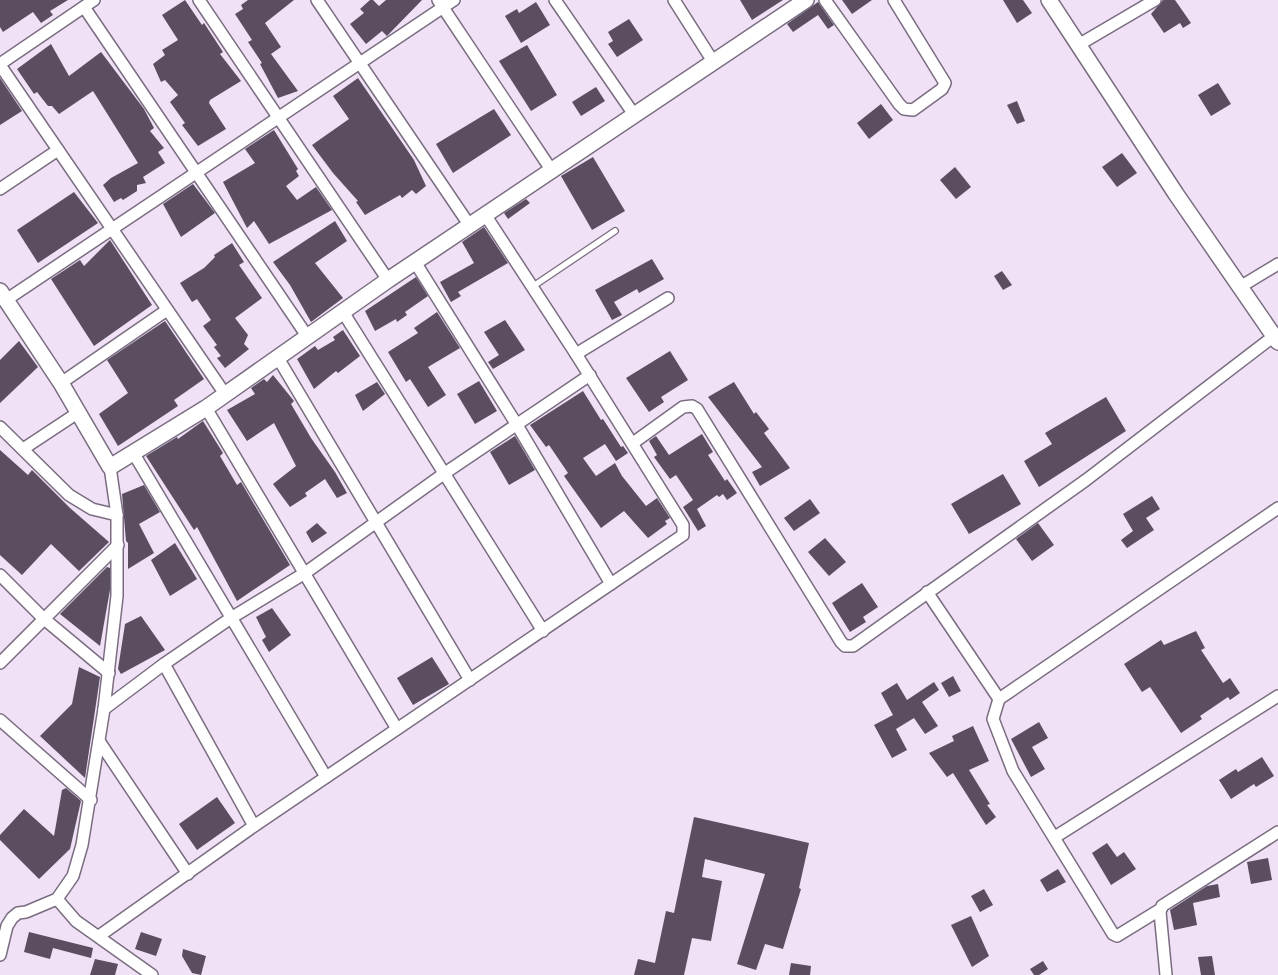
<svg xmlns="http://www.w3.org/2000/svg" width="1278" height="975" viewBox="0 0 1278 975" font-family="'Fira Sans Condensed',sans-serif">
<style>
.building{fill:#5a4e60}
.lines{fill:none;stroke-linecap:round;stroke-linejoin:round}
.lane-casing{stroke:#7a6d80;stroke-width:8}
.street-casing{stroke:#7a6d80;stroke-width:14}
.secondary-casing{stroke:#7a6d80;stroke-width:18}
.lane{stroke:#fff;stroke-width:5.5}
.street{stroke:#fff;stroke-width:11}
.secondary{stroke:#fff;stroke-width:15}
</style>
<rect width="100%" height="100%" fill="#f0e1f7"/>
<g class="building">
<path d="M0,0H68L50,11L53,15L41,23L33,12L3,32L0,27Z"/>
<path d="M185,0L202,25L204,23L223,52L220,54L241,81L210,100L209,103L226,129L198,146L182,125L185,123L170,102L178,95L165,80L161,82L153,64L165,55L162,50L178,40L162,15Z"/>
<path d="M248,0H294L265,23L281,47L271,54L298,91L278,98L260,64L262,63L248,42L252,40L235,14L243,9L241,5Z"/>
<path d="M370,0H373L379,6L386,0H422L387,36L382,31L366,44L350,24L364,13L360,9Z"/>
<path d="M740,0H783L752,20Z"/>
<path d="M842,0H872L852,14Z"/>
<path d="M1003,0H1023L1032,13L1017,23Z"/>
<path d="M1163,0H1175L1191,23L1183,28L1180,23L1164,33L1151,14Z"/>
<path d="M536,2L550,25L521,43L505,16L517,9L519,13Z"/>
<path d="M818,2L834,25L828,29L818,15L793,32L787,24Z"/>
<path d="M629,19L643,40L617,57L608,44L613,41L608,32Z"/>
<path d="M51,44L69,76L101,52L144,109L154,128L150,131L164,148L158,152L165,163L143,177L146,183L137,185V191L123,200L121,198L114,202L103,185L111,178L138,163L93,91L59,114L52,106H48L37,92L34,94L17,69Z"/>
<path d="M527,45L557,95L531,111L499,61Z"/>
<path d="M0,78L22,111L0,125Z"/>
<path d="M358,78L414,160L426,186L416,194L412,190L402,198L400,195L365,215L356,202L358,201L333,173L312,145L349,119L333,96Z"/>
<path d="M1218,83L1231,104L1211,116L1198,95Z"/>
<path d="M596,87L605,101L581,116L572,102Z"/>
<path d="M1017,101L1025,121L1017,124L1007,105Z"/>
<path d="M881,104L893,120L869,139L857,123Z"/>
<path d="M494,109L511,135L453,173L436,144Z"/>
<path d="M274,130L298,169L296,171L299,176L286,186L297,200L316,187L332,210L269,244L254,221L247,228L223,182L255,163L245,149Z"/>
<path d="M1122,153L1137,173L1117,187L1102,167Z"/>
<path d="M593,157L625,211L592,230L561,176Z"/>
<path d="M955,167L971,187L956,199L940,180Z"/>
<path d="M193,184L215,213L181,237L163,204Z"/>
<path d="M74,192L98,223L38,263L17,230Z"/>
<path d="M526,199L530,203L508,219L504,213Z"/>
<path d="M335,221L347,241L315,263L343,298L311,322L290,285L273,262Z"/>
<path d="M484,227L508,263L458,292L461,296L451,302L440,282L474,263L462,242Z"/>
<path d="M110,240L152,305L94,346L51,279L80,260L84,266Z"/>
<path d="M232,243L244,262L239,265L262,298L235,318L248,335L244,344L249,349L225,368L217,358L221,356L214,347L217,345L203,326L211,320L197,299L192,302L180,283L204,268L215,257L214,255Z"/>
<path d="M652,259L664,279L639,293L637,289L614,302L622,315L612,320L595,290Z"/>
<path d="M1002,271L1012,285L1003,290L994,276Z"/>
<path d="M416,277L428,296L405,312L407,315L397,322L396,319L375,331L365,311Z"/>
<path d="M437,312L460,348L428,367L446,395L428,407L410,379L406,382L388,352L418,333L414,328Z"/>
<path d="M505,320L525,350L493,369L488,362L499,355L484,332Z"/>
<path d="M165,321L204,379L174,400L178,406L118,446L99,414L128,393L107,360Z"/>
<path d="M343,330L360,356L338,373L336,371L314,389L297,359L315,346L318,350L335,340L333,337Z"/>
<path d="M19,341L38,367L0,403V360Z"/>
<path d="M670,351L688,380L661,397L664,402L649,412L626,378Z"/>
<path d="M273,375L294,401L291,404L311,438L335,472L347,493L337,498L325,479L305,493L307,496L290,507L273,484L296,466L274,423L247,441L227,410L255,394L251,388L264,379L267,382Z"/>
<path d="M479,381L497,411L475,424L457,394Z"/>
<path d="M377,382L385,394L363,411L355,395Z"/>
<path d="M734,382L754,414L756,412L769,429L764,433L790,468L760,486L752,472L762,467L708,397Z"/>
<path d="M583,391L601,420L603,419L621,447L623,446L628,453L616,461L605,444L583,458L596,476L615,463L622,476L646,506L657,498L670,518L665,521L667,524L648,538L624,511L601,528L564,476L568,473L549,445L546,447L530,425Z"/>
<path d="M1106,397L1126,431L1039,487L1024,461L1052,444L1045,433Z"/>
<path d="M203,421L223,453L220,456L237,485L241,482L290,565L237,601L197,527L194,530L146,456L177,437L178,439Z"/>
<path d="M702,434L713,452L708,455L725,481L727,479L737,493L727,500L723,494L719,497L717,495L697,509L706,526L698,531L683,507L693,500L676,475L670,479L654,457L657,455L649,441L656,436L669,455Z"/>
<path d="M515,436L535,470L509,485L490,452Z"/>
<path d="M0,450L28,475L32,470L70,508L109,542L79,571L51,544L22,575L0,555Z"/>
<path d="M1003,474L1021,504L969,534L951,504Z"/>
<path d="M144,485L160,512L139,524L154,553L128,569V543L126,541L122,494Z"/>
<path d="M1152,496L1160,509L1146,518L1154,530L1127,548L1121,540L1133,531L1123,514Z"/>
<path d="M810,499L820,513L794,531L784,518Z"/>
<path d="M317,523L327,533L312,543L306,532Z"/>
<path d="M1038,523L1054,545L1032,561L1016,539Z"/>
<path d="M825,538L846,562L829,576L808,552Z"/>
<path d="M175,543L197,579L170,596L151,560Z"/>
<path d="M107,567L110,568V590L100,646L60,614Z"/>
<path d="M862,583L878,607L863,617L866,622L850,632L832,603Z"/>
<path d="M272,608L291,635L269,652L262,640L266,637L256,617Z"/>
<path d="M141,616L165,650L121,674L118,669L125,624Z"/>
<path d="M1196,631L1205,648L1201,650L1223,683L1230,678L1240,693L1230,700L1228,697L1200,716L1202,719L1181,733L1150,687L1142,692L1124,664L1161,640L1164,645Z"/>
<path d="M432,657L449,684L413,705L397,678Z"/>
<path d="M79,667L100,677L85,778L40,736L72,704Z"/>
<path d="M953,676L961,691L949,697L941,683Z"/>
<path d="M934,682L939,690L922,702L938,726L925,734L914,718L896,729L907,750L892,758L874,725L893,715L881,693L897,683L907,700Z"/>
<path d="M1039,722L1048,738L1032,747L1045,769L1031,777L1011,739Z"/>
<path d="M973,726L989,761L969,770L990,804L987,805L996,817L986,825L953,773L947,777L929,753L954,741L952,736Z"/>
<path d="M1262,757L1274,776L1256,787L1254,784L1231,799L1219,780L1236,769L1238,772Z"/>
<path d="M66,788L81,801L70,849L39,879L0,840V835L24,809L54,836L62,790Z"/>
<path d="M217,797L235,823L197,850L179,824Z"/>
<path d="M694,817L809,843L799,888L801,889L783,949L765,944L756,970L737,964L765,874L705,859L702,877L722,881L711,941L692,938L684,975H634L638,959L655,963L666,911L674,913Z"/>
<path d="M1107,843L1117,857L1124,852L1136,869L1111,885L1092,853Z"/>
<path d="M1268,858L1272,880L1251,884L1247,862Z"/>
<path d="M1058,869L1066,882L1047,892L1040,880Z"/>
<path d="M1218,884L1220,897L1193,903L1197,925L1174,930L1170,910L1207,886Z"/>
<path d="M984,889L993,905L980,912L971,896Z"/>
<path d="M971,916L989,956L972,967L951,925Z"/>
<path d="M29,932L93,948L91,958L53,948L50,959L24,952Z"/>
<path d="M141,932L162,939L156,956L135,949Z"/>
<path d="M183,949L206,956L201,975L192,973L182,956Z"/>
<path d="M1212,956L1215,975H1201L1198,957Z"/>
<path d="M95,959L118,964L115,975H90Z"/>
<path d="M1043,961L1048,969L1039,975H1034L1030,969Z"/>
<path d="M791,963L811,966L810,975H789Z"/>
</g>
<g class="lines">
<g class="lane-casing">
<path id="lane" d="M532,287L615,231"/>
</g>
<g class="street-casing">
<g id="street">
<path d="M199,0L388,280"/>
<path d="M317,0L470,226"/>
<path d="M438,0L552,171"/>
<path d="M555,0L635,116"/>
<path d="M674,0L714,63"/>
<path d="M825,0L899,104L904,109L913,110L942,89L945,83L894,0"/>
<path d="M84,7L307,336"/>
<path d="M1080,44L1155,0"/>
<path d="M0,64L94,0"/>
<path d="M0,65L225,394"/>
<path d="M0,189L58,150"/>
<path d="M415,262L517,425L611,584"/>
<path d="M1240,287L1278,264"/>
<path d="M6,300L454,0"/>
<path d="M343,312L543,631"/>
<path d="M576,354L668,298"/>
<path d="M278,358L470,680"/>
<path d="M61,383L167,310"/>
<path d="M206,408L397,729"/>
<path d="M0,427L69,495L92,509L117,515"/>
<path d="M633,443L683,407L692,406L697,409L841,642L845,646H853L1086,480L1274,336"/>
<path d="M23,449L79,412"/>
<path d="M134,454L326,777"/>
<path d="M0,575L43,618L109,673"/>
<path d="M927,592L999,699L993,719L1013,771L1113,934L1117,936L1161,909"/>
<path d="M0,663L118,545"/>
<path d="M164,664L254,826"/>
<path d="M999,699L1278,508"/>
<path d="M104,709L164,664L231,618L305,573L445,473L590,375"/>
<path d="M0,720L91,800"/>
<path d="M99,741L188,874"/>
<path d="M1055,837L1278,696"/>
<path d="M57,899L76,921L152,975"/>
<path d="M99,936L254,826L683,535V525L576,354L486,216"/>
<path d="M0,955L7,926L12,918L18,913L26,912L57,899L73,876L82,845L104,709L117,596V515L110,467"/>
<path d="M1166,975L1160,912L1162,906L1278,832"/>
</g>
</g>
<g class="secondary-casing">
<g id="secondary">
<path d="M1049,0L1176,194L1278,342"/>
<path d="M0,291L61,383L110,467L206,408L388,280L806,0"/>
</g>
</g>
<use href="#lane" class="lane"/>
<use href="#street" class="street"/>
<use href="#secondary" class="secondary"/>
</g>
</svg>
